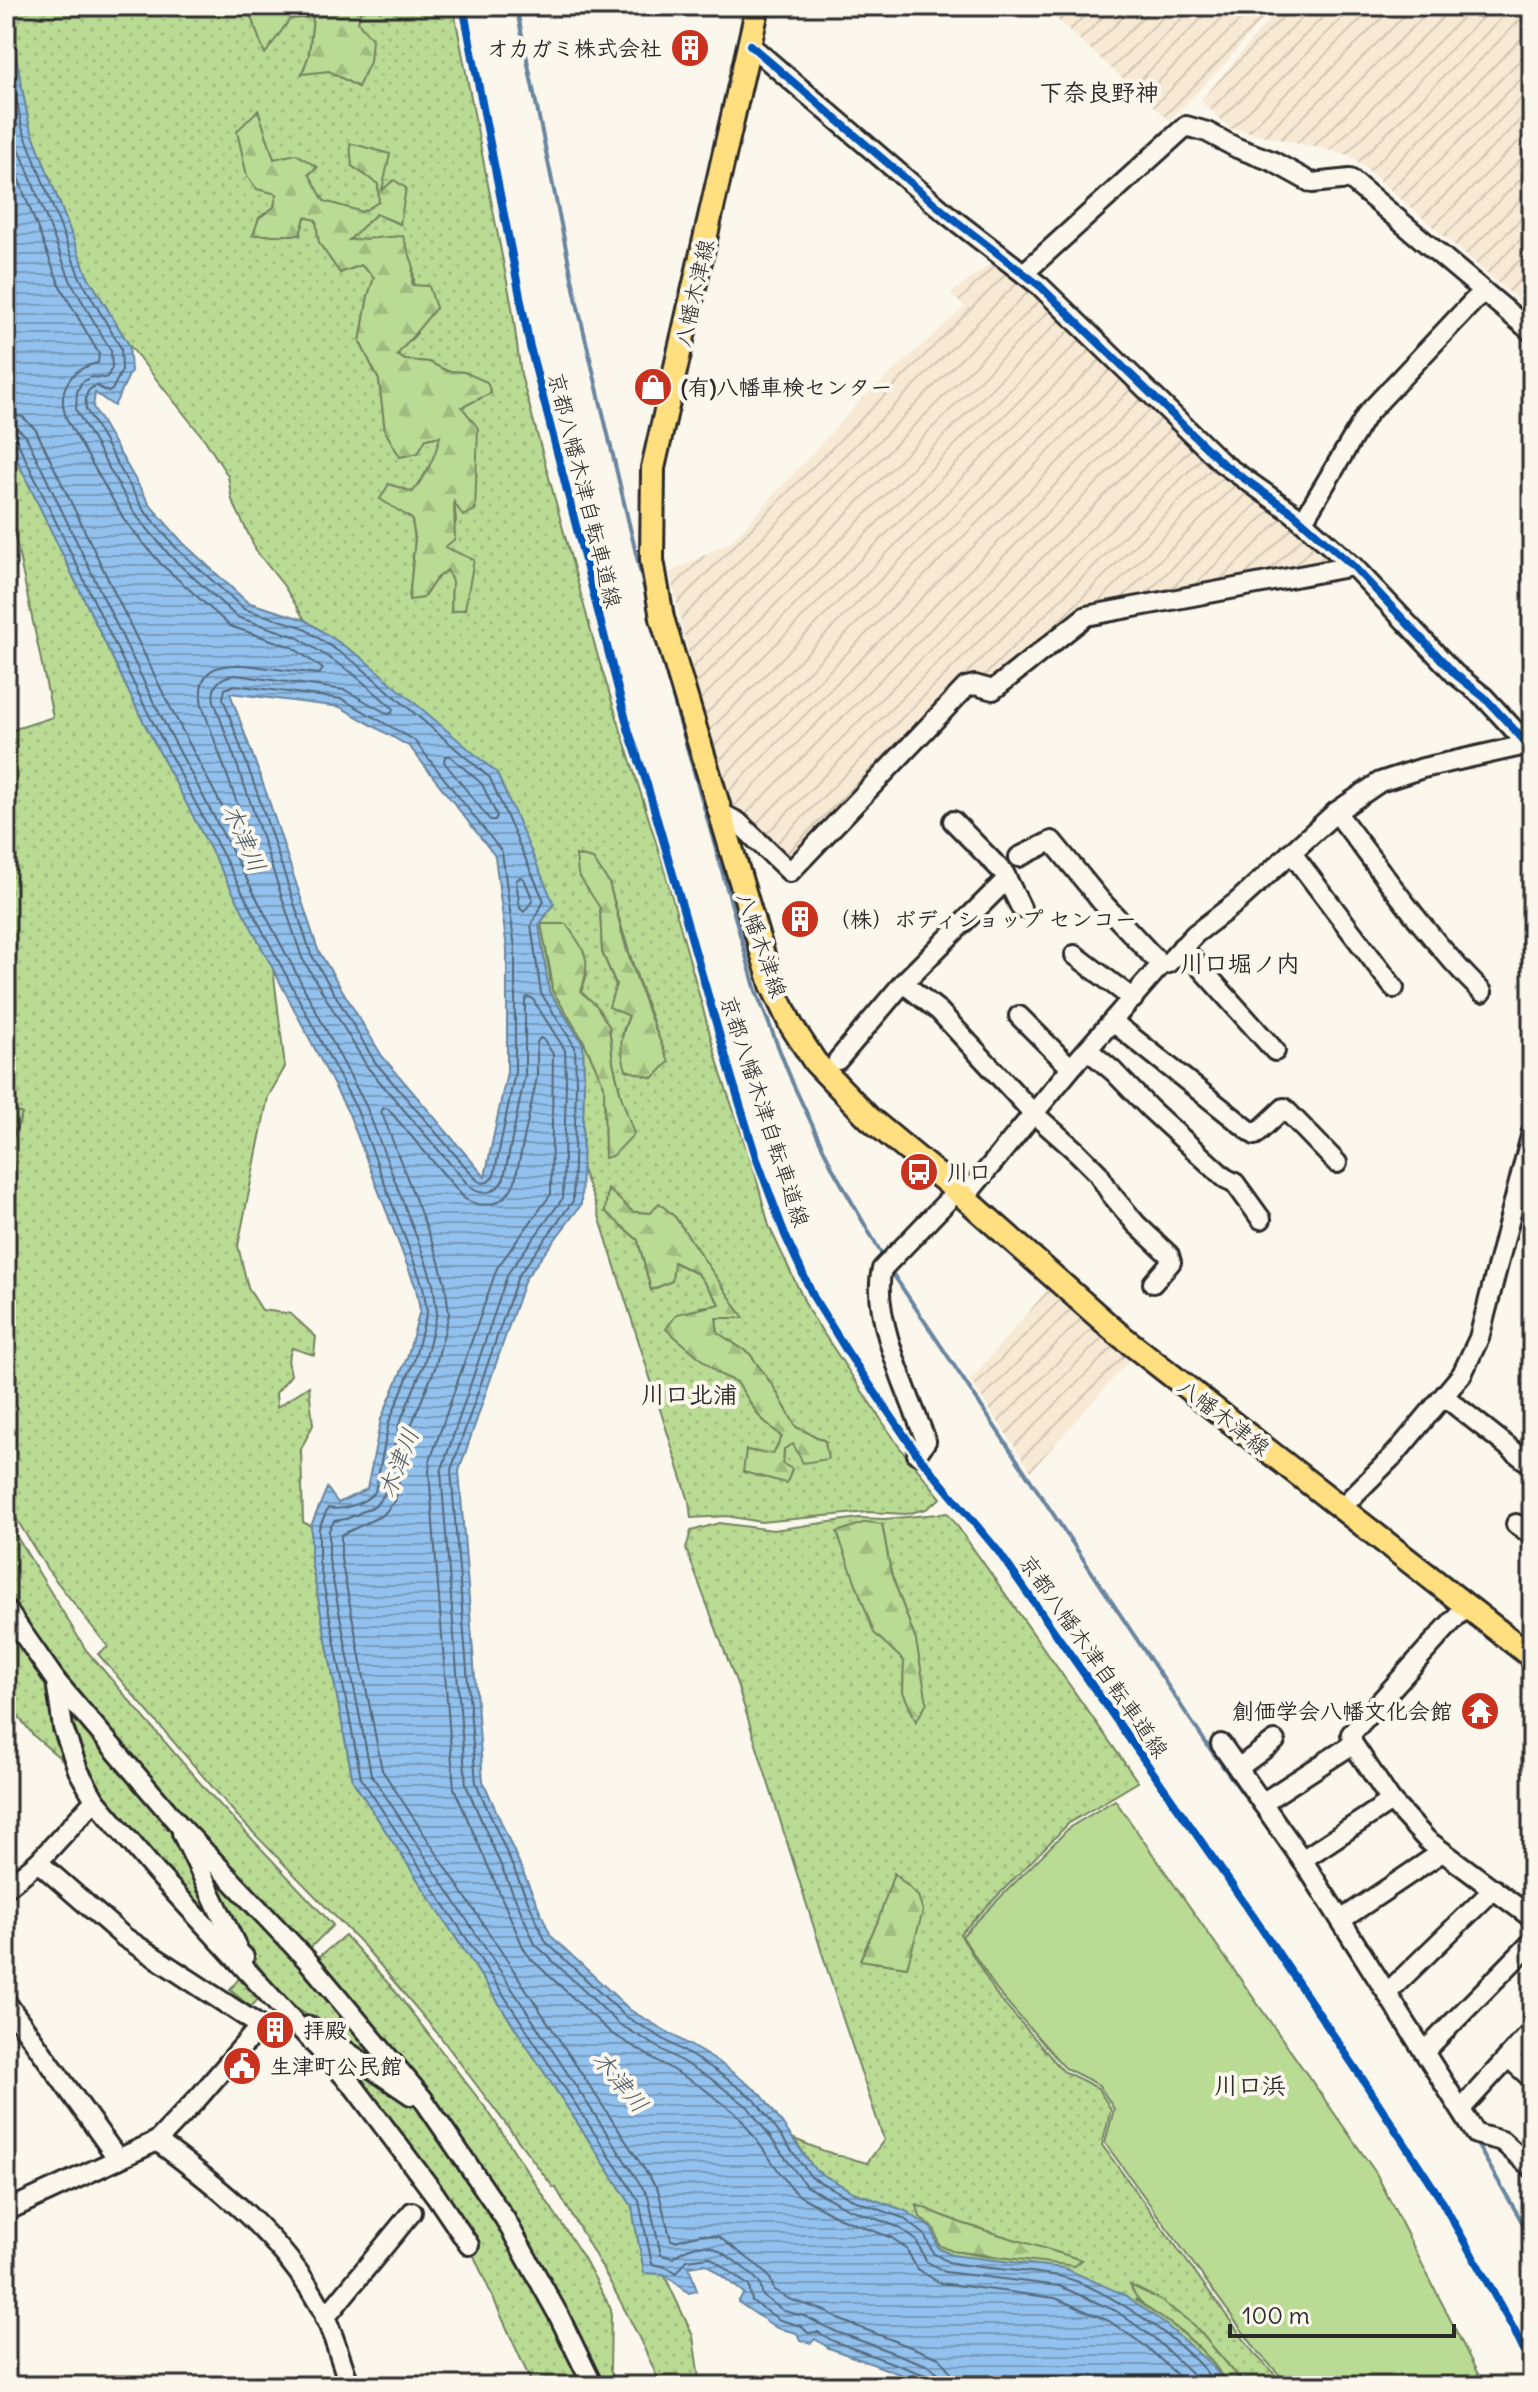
<svg xmlns="http://www.w3.org/2000/svg" width="1538" height="2392" viewBox="0 0 1538 2392" font-family="Delius,'Klee One',sans-serif">
<style>
.industrial{fill:url(#industrial-furrows)}
.grass{fill:url(#grass-dots);stroke:#728360;stroke-width:2;fill-rule:evenodd}
.forest{fill:url(#forest-firs);stroke:#728360;stroke-width:2}
.garden{fill:#badb94;stroke:#728360;stroke-width:2}
.water{fill:url(#water-rules);stroke:#69859f;stroke-width:2;fill-rule:evenodd}
.lines{fill:none;stroke-linecap:round;stroke-linejoin:round}
.shore{stroke:#546779;stroke-width:2}
.stream{stroke:#69859f;stroke-width:4}
.minor-casing{stroke:#2b2b2b;stroke-width:24}
.major-casing{stroke:#2b2b2b;stroke-width:28}
.minor{stroke:#fbf7ec;stroke-width:18}
.major{stroke:#ffdf80;stroke-width:22}
.cycleway-casing{stroke:#fbf7ec;stroke-width:13}
.cycleway{stroke:#0057b8;stroke-width:8}
.labels{text-anchor:middle;stroke-width:8;stroke-linejoin:round;paint-order:stroke}
.poi-label{font-size:22px;font-weight:bold;fill:#2b2b2b;stroke:#fbf7ec;text-anchor:start}
.street-label{font-size:22px;fill:#2b2b2b;stroke:#fbf7ec}
.neighbourhood-label{font-size:24px;font-weight:bold;fill:#2b2b2b;stroke:#fbf7ec}
.water-label{font-size:24px;font-style:italic;fill:#4a5865;stroke:#fbf7ec}
</style>
<defs>
<pattern id="industrial-furrows" width="10" height="10" patternUnits="userSpaceOnUse" patternTransform="scale(2)"><rect width="10" height="10" fill="#f7e9d4"/><path d="M-1 1l2-2M0 10L10 0M9 11l2-2" fill="none" stroke="#d4c8b6"/></pattern>
<pattern id="grass-dots" width="8" height="8" patternUnits="userSpaceOnUse" patternTransform="scale(2)"><rect width="8" height="8" fill="#badb94"/><path d="M2 2h.1M6 6h.1" fill="none" stroke="#a0bc80" stroke-width="1.8" stroke-linecap="round"/></pattern>
<pattern id="forest-firs" width="22" height="20" patternUnits="userSpaceOnUse" patternTransform="scale(2)"><rect width="22" height="20" fill="#badb94"/><path d="M5 1l3.5 6h-7zM16 11l3.5 6h-7z" fill="#a0bc80"/></pattern>
<pattern id="water-rules" width="6" height="5" patternUnits="userSpaceOnUse" patternTransform="scale(2)"><rect width="6" height="5" fill="#92c1ed"/><path d="M0 2.5h6" fill="none" stroke="#779dc0"/></pattern>
</defs>
<rect width="100%" height="100%" fill="#fbf7ec"/>
<filter id="ink" filterUnits="userSpaceOnUse"><feTurbulence type="fractalNoise" baseFrequency=".0125" numOctaves="2"/><feDisplacementMap in="SourceGraphic" scale="16" xChannelSelector="R" yChannelSelector="G"/><feConvolveMatrix kernelMatrix="1 2 1 2 8 2 1 2 1" color-interpolation-filters="sRGB"/></filter>
<g filter="url(#ink)">
<g class="industrial">
<path d="M1042,6H1269L1265,16L1222,67L1169,120Z"/>
<path d="M1280,6H1532V312L1350,155L1230,128L1201,101Z"/>
<path d="M997,259L1332,557L1331,562L1083,611L994,682L971,677L790,862L731,806L695,684L670,573L733,540L863,398L965,307L950,294Z"/>
<path d="M1049,1288L1132,1357L1031,1471L970,1380Z"/>
</g>
<g class="grass">
<path d="M6,6H247L265,53L290,19L313,17L309,55L302,73L329,70L357,87L358,22L362,6H453L512,307L521,375L598,657L663,864L721,1074L755,1173L769,1226L810,1313L900,1448L941,1498L926,1509L906,1514L868,1512L761,1522L727,1516L691,1518L689,1501L594,1200L582,1170L584,1083L583,1044L549,991L539,925L554,904L362,658L305,620L284,586L257,552L232,500L228,476L205,440L129,345L87,275L29,124ZM258,110L274,159L317,168L309,174L324,201L362,212L379,202L378,184L352,166L389,154L381,192L400,224L376,214L348,241L413,264L417,333L397,354L405,360L429,362L447,371L464,372L491,393L462,407L454,499L456,521L445,548L465,609L451,612L452,581L447,570L436,579L423,598L409,599L415,539L412,519L413,492L426,474L436,453L441,436L425,439L385,431L379,380L360,342L368,296L375,277L361,265L340,273L319,243L316,220L305,217L300,235H254L259,218L274,207L277,193ZM609,883C626,944 644,1004 669,1062L622,1033L629,1016L602,952L600,908ZM542,924L587,974L581,992L609,1026L613,1062L621,1096L605,1158L604,1084L583,1040L552,990ZM608,1190L633,1212L651,1213L675,1217L743,1318H716L718,1333L750,1354L775,1389L796,1427L825,1441L793,1443L784,1449L783,1464L773,1454L782,1437L759,1416L737,1382L719,1374L700,1307L720,1305L698,1274L673,1262L672,1281L651,1290L638,1240L605,1211Z"/>
<path d="M6,437L138,711L273,968L285,1067L268,1097L238,1246L248,1288L262,1310L291,1314L316,1337L314,1355L292,1348L288,1360L291,1375L276,1393L277,1407L309,1386L313,1425L301,1449L303,1522L311,1526V1561L353,1781L632,2206C635,2228 641,2250 644,2273L664,2274L693,2336L700,2386H661C632,2317 594,2253 556,2188L553,2187L439,2035L364,1946L240,1819L98,1654L108,1647L47,1569L6,1502V1181L15,1179L11,1142L22,1114L6,1107V732L53,717L6,494Z"/>
<path d="M948,1513L1138,1782L1069,1823L960,1934L996,1994L1063,2071L1098,2088L1111,2110L1102,2145L1254,2353L1286,2386H1246L1194,2325L1135,2299C1169,2322 1209,2348 1227,2386H1225L1218,2373L968,2258L951,2255L938,2248L906,2211L853,2192L815,2170L794,2139L824,2151L867,2163L884,2140L842,2016L737,1684L686,1549L691,1531L719,1523L773,1530L859,1518L885,1519ZM882,1524L891,1573L916,1641L903,1692L904,1661ZM894,1874H895L907,1967L860,1960L878,1921ZM917,2206L961,2223L1081,2260C1042,2259 974,2261 939,2245L935,2230Z"/>
<path d="M6,1519L86,1650L207,1791L333,1925L307,1951L183,1819L65,1674L6,1593Z"/>
<path d="M6,1621L48,1685L72,1768L34,1736L6,1701Z"/>
<path d="M63,1699L171,1832L233,1950L100,1798L86,1772Z"/>
<path d="M187,1844L297,1960L399,2080L310,2018L279,1993L252,1957Z"/>
<path d="M345,1935L395,1991L488,2111L584,2258L611,2309L610,2370L618,2386H602L534,2260L312,1963Z"/>
<path d="M243,1973L262,1995L251,2007L230,1990Z"/>
<path d="M314,2035L425,2112L498,2219L587,2386H533L474,2256L473,2243Z"/>
</g>
<g class="forest">
<path d="M247,6H362L358,22L372,39L370,62L358,87L329,71L302,74L309,55L313,17L290,19L265,54Z"/>
<path d="M258,110L274,159L296,154L317,167L309,174L324,201L362,212L379,202L378,184L352,166L350,143L390,154L382,190L394,180L406,188L400,224L376,214L349,240L403,236L413,264L412,285L429,286L436,308L397,355L405,360L429,362L447,371L464,372L487,382L491,393L462,407L478,428L475,510L463,516L454,502L455,539L445,547L474,560L465,609L451,612L452,581L447,570L436,579L423,598L409,600L415,539L412,519L380,499L389,484L413,492C426,474 435,458 440,436L426,439L418,453L400,457L385,431L379,380L360,342L368,296L374,277L361,265L340,273L319,243L316,220L305,217L300,235H253L259,218L274,207L277,194L257,189L247,176L237,131Z"/>
<path d="M576,855L593,859L609,883L627,951L650,1017L669,1062L653,1078L626,1070C619,1047 620,1038 629,1016L609,1007L616,984L602,952L600,908L578,874Z"/>
<path d="M541,924H566C586,952 592,958 581,992L596,1005L609,1026L613,1062L621,1096L634,1134L614,1155L605,1158L604,1085L583,1040L552,990L551,975Z"/>
<path d="M6,1107L22,1114L11,1142L15,1179L6,1181Z"/>
<path d="M608,1189L633,1212L651,1213L659,1203L675,1217L744,1318H716L718,1333L750,1354L775,1389L796,1427L825,1441L828,1459L803,1463L793,1444L784,1449L783,1464L792,1469L787,1483L743,1472L746,1450L773,1454L782,1437L759,1416L737,1382L719,1374L666,1329L677,1314L720,1304L698,1274L674,1262L672,1281L651,1290L638,1240L605,1211Z"/>
<path d="M866,1522L882,1524L891,1573L916,1641L927,1702L916,1722L903,1692L904,1661L874,1633L837,1532Z"/>
<path d="M894,1873L918,1896L923,1911L907,1967L860,1960L878,1921Z"/>
<path d="M917,2205L961,2223L1082,2260L1075,2266L952,2251L939,2245L935,2230L920,2217Z"/>
<path d="M1130,2285L1159,2299L1194,2325L1246,2386H1227C1218,2365 1199,2347 1182,2332C1163,2316 1139,2309 1130,2285Z"/>
</g>
<path class="garden" d="M1115,1800L1376,2173L1484,2386H1290L1258,2352L1105,2143L1114,2109L1099,2085L1065,2068L998,1992L962,1936L1070,1827Z"/>
<path class="water" d="M6,6L29,124L87,275L129,345L131,371L114,406L95,393L93,407L150,505L183,543L247,602L305,620L362,658L497,773L554,904L539,925L549,991L583,1044L584,1083L581,1205L525,1279L459,1471L483,1781L551,1936L630,2010L720,2063L761,2094L815,2170L853,2192L906,2211L932,2229L938,2248L951,2255L1064,2268L1125,2295L1165,2324L1206,2360L1218,2373L1225,2386H932L829,2348L815,2339L811,2343L800,2340L797,2333L777,2328L738,2302L744,2293L706,2264L689,2267L697,2291L689,2293L664,2274L644,2273C641,2250 635,2229 632,2206L353,1781L311,1561V1526L327,1488L338,1503L367,1489L381,1419L407,1358L420,1310L416,1288L349,1114L138,711L6,437ZM230,693L340,707L410,747L495,856L507,949V1072L485,1177L382,1056L318,950L267,795Z"/>
<g class="lines">
<g class="shore">
<path d="M6,47L22,127L80,278L121,348L122,370L112,390L108,392L97,386C85,388 85,399 86,409L143,509L177,549L244,609L302,627L357,664L490,778L544,901L531,925L541,993L575,1047L576,1083L573,1201L518,1276L451,1470L476,1783L546,1942L625,2016L715,2070L755,2100L811,2177L851,2199L903,2218L924,2234L933,2253L948,2262C985,2270 1022,2269 1058,2276C1100,2283 1196,2348 1216,2386"/>
<path d="M6,99L12,130L71,282L111,351L112,367L108,376L105,378L91,377L81,383L77,392L76,410L135,514L171,557L237,617L297,637L351,672L393,708L392,713L388,714L345,690L235,675C220,676 211,686 214,701L250,801L302,958L368,1068L470,1187C483,1197 497,1193 504,1178L525,1075V1001L527,997L532,998L565,1050L566,1083L563,1198L508,1273L441,1472L466,1785L535,1944L619,2024L710,2078L748,2107L806,2186L847,2208L898,2227L916,2240L926,2261L945,2272L1059,2286L1116,2311L1154,2338L1205,2386"/>
<path d="M6,147L60,286L99,354L98,363C68,369 55,393 68,422L125,521L161,564L230,626L292,647L323,669L319,674C302,672 285,670 268,668C239,664 193,656 202,705L253,848L251,852L245,851L165,697L36,430L23,417L6,414"/>
<path d="M6,426L17,428L26,436L154,703L366,1106L425,1259L433,1284L437,1313L424,1364L399,1425L384,1495L375,1506L346,1519L334,1521L329,1530V1560L371,1774L648,2196L661,2255L673,2258C682,2250 696,2244 708,2246C718,2247 755,2275 760,2284C761,2288 762,2293 763,2296L784,2311L804,2316L837,2332L929,2366L937,2373L941,2386"/>
<path d="M6,436L13,437L17,441L145,707L357,1110L423,1286L427,1312L414,1361L389,1422L375,1492C363,1504 343,1511 328,1508L319,1528V1561L361,1778L639,2201L652,2264L666,2267L677,2273L687,2260L710,2257L749,2286L752,2301L780,2320L801,2326L808,2333L818,2332L833,2341L925,2375L930,2379V2386"/>
<path d="M234,685L342,699L414,740L502,852L515,948V1072L494,1176L488,1182L482,1183L477,1180L375,1062L311,954L259,798L223,698L225,689Z"/>
<path d="M445,756H450L482,784L497,816L495,820H490L444,762Z"/>
<path d="M520,877L524,879L533,900L524,912L520,908L516,881Z"/>
<path d="M953,2386L949,2370L939,2358L843,2321L828,2312L789,2299L774,2290L770,2278L762,2269L719,2237L701,2234L675,2241L671,2240L658,2190L382,1770L341,1559V1535L383,1515L395,1501L410,1428L435,1368L449,1314L445,1283L437,1255L381,1111L384,1108L388,1109L465,1199C486,1211 507,1203 515,1181L537,1077V1042L540,1038L544,1040L553,1054L551,1194L497,1268L430,1461L429,1472L454,1788L524,1949L531,1959L611,2033L703,2088L739,2116L791,2188L800,2196L840,2218L892,2238L906,2248L917,2269L940,2283L1055,2298L1109,2321L1147,2347L1189,2386"/>
</g>
<g class="stream">
<path d="M516,6L578,307L651,617"/>
<path d="M657,641L756,991L793,1084L833,1169L885,1260"/>
<path d="M889,1268L1208,1746L1275,1837"/>
<path d="M1475,2141L1532,2239"/>
</g>
<g class="minor-casing">
<g id="minor">
<path d="M750,45L948,215L1040,286L1222,463L1293,513L1353,566L1455,674L1484,697L1532,749"/>
<path d="M1024,273L1186,126L1207,132L1237,148L1272,161L1312,183L1350,179L1532,332"/>
<path d="M1303,521L1367,414L1483,291"/>
<path d="M719,812L738,822L790,872L966,687L975,685L993,690L1086,616L1353,566"/>
<path d="M1336,812C1383,873 1427,938 1482,992"/>
<path d="M953,821L1004,873L1021,908"/>
<path d="M1291,852L1394,988"/>
<path d="M1019,857L1052,841L1101,901L1161,965"/>
<path d="M1182,947L1275,1051"/>
<path d="M1075,955L1133,999"/>
<path d="M903,983L1007,879"/>
<path d="M1019,1016L1071,1068"/>
<path d="M1113,1022L1255,1135L1284,1108L1337,1163"/>
<path d="M1088,1050L1113,1071L1150,1109L1225,1178L1235,1183L1261,1219"/>
<path d="M838,1060L903,983L939,1011L1033,1113L1077,1152L1098,1173L1111,1194L1136,1224L1169,1255L1171,1262L1153,1283"/>
<path d="M964,1198L1071,1068L1161,965L1168,963L1195,934L1237,902L1336,812L1380,782L1423,768L1526,745"/>
<path d="M1445,1397L1525,1460"/>
<path d="M917,1454L926,1441C910,1397 870,1314 882,1269L957,1191"/>
<path d="M1341,1508L1396,1453L1462,1374L1479,1338L1532,1132"/>
<path d="M1516,1524L1532,1535"/>
<path d="M1466,1606L1351,1734L1353,1744L1391,1801L1427,1840L1532,1918"/>
<path d="M6,1609L56,1681L180,1826L307,1960L423,2099L505,2219L559,2316L593,2386"/>
<path d="M56,1681L63,1728L78,1770L95,1800L155,1871L355,2088L436,2196L469,2245"/>
<path d="M1221,1744L1307,1867L1476,2134L1502,2141L1532,2168"/>
<path d="M1238,1768L1275,1741"/>
<path d="M1262,1803L1353,1744"/>
<path d="M182,1833L239,1952L244,1957"/>
<path d="M1302,1860L1391,1801"/>
<path d="M38,1862L124,1937L260,2026"/>
<path d="M6,1888L38,1862L95,1800"/>
<path d="M1341,1920L1442,1852"/>
<path d="M1387,1993L1494,1889"/>
<path d="M6,2002L118,2159"/>
<path d="M309,2026L411,2095"/>
<path d="M1424,2052L1532,1942"/>
<path d="M1509,2058L1532,2079"/>
<path d="M1461,2109L1532,2031"/>
<path d="M157,2141C219,2187 282,2237 320,2306C333,2330 340,2360 350,2386"/>
<path d="M6,2211L157,2141L199,2097L260,2026"/>
<path d="M325,2318L412,2212"/>
</g>
</g>
<g class="major-casing">
<path id="major" d="M758,6L653,468L652,560L662,618L772,985L791,1025L815,1062L869,1118L957,1191L1116,1332L1532,1657"/>
</g>
<use href="#minor" class="minor"/>
<use href="#major" class="major"/>
<g class="cycleway-casing">
<g id="cycleway">
<path d="M463,6L530,347L629,732L646,781L731,1075L756,1157L785,1235L814,1298L848,1353L917,1454L998,1551L1245,1904L1358,2072L1440,2198L1514,2330L1532,2368"/>
<path d="M750,45L948,215L1040,286L1222,463L1293,513L1353,566L1455,674L1484,697L1532,749"/>
</g>
</g>
<use href="#cycleway" class="cycleway"/>
</g>
</g>
<defs>
<g id="building-disc" transform="scale(2)"><circle r="9.5" fill="#c8321e" stroke="#fbf7ec"/><path d="M-4-6H4V6H1V3H-1V6H-4ZM-2.5-4.3h1.7v1.8h-1.7ZM.8-4.3h1.7v1.8H.8ZM-2.5-1h1.7V.8h-1.7ZM.8-1h1.7V.8H.8Z" fill="#fff"/></g>
<g id="shop-disc" transform="scale(2)"><circle r="9.5" fill="#c8321e" stroke="#fbf7ec"/><path d="M-5-2.5h2.3a2.7 3.5 0 0 1 5.4 0H5L5.5 6h-11ZM-1.5-2.5h3a1.5 2.3 0 0 0-3 0Z" fill="#fff"/></g>
<g id="bus-disc" transform="scale(2)"><circle r="9.5" fill="#c8321e" stroke="#fbf7ec"/><path d="M-5-6H5V4H4V6H2V4H-2V6H-4V4H-5ZM-3.5-4V0h7V-4ZM-3.5 1.2v1.5H-2V1.2ZM2 1.2v1.5H3.5V1.2Z" fill="#fff"/></g>
<g id="temple-disc" transform="scale(2)"><circle r="9.5" fill="#c8321e" stroke="#fbf7ec"/><path d="M0-6L5-2H3V0L6.5 2.5H4V6H1.5V3h-3V6H-4V2.5H-6.5L-3 0V-2H-5Z" fill="#fff"/></g>
<g id="civic-disc" transform="scale(2)"><circle r="9.5" fill="#c8321e" stroke="#fbf7ec"/><path d="M-.6-6.5H3V-4.5H.6V-3L4-1V1h2V6H-6V1h2V-1L-.6-3ZM-1.2 2.5V6h2.4V2.5Z" fill="#fff"/></g>
</defs>
<g fill-rule="evenodd">
<use href="#building-disc" x="690" y="48"/>
<use href="#shop-disc" x="653" y="387"/>
<use href="#building-disc" x="800" y="919"/>
<use href="#bus-disc" x="919" y="1172"/>
<use href="#temple-disc" x="1480" y="1711"/>
<use href="#building-disc" x="275" y="2030"/>
<use href="#civic-disc" x="242" y="2066"/>
</g>
<g class="labels">
<g class="poi-label">
<text x="662" y="56" text-anchor="end">オカガミ株式会社</text>
<text x="681" y="395">(有)八幡車検センター</text>
<text x="828" y="927">（株）ボディショップ センコー</text>
<text x="947" y="1180">川口</text>
<text x="1452" y="1719" text-anchor="end">創価学会八幡文化会館</text>
<text x="303" y="2038">拝殿</text>
<text x="270" y="2074">生津町公民館</text>
</g>
<g class="street-label">
<text transform="translate(694 293) rotate(-77)" y="8">八幡木津線</text>
<text transform="translate(585 490) rotate(76)" y="8">京都八幡木津自転車道線</text>
<text transform="translate(762 945) rotate(71)" y="8">八幡木津線</text>
<text transform="translate(765 1111) rotate(72)" y="8">京都八幡木津自転車道線</text>
<text transform="translate(1224 1417) rotate(38)" y="8">八幡木津線</text>
<text transform="translate(1094 1656) rotate(55)" y="8">京都八幡木津自転車道線</text>
</g>
<g class="neighbourhood-label">
<text x="1099" y="101">下奈良野神</text>
<text x="1240" y="972">川口堀ノ内</text>
<text x="689" y="1403">川口北浦</text>
<text x="1250" y="2094">川口浜</text>
</g>
<g class="water-label">
<text transform="translate(244 838) rotate(66)" y="8">木津川</text>
<text transform="translate(399 1463) rotate(-69)" y="8">木津川</text>
<text transform="translate(620 2082) rotate(50)" y="8">木津川</text>
</g>
</g>
<rect width="1538" height="2392" fill="none" stroke="#fbf7ec" stroke-width="32"/>
<rect x="16" y="16" width="1506" height="2360" fill="none" stroke="#2b2b2b" stroke-width="3" filter="url(#ink)"/>
<path d="M1230 2324v12h224v-12" fill="none" stroke="#2b2b2b" stroke-width="4"/>
<text x="1242" y="2324" font-size="24" fill="#2b2b2b" stroke="#fbf7ec" stroke-width="6" paint-order="stroke">100 m</text>
</svg>
